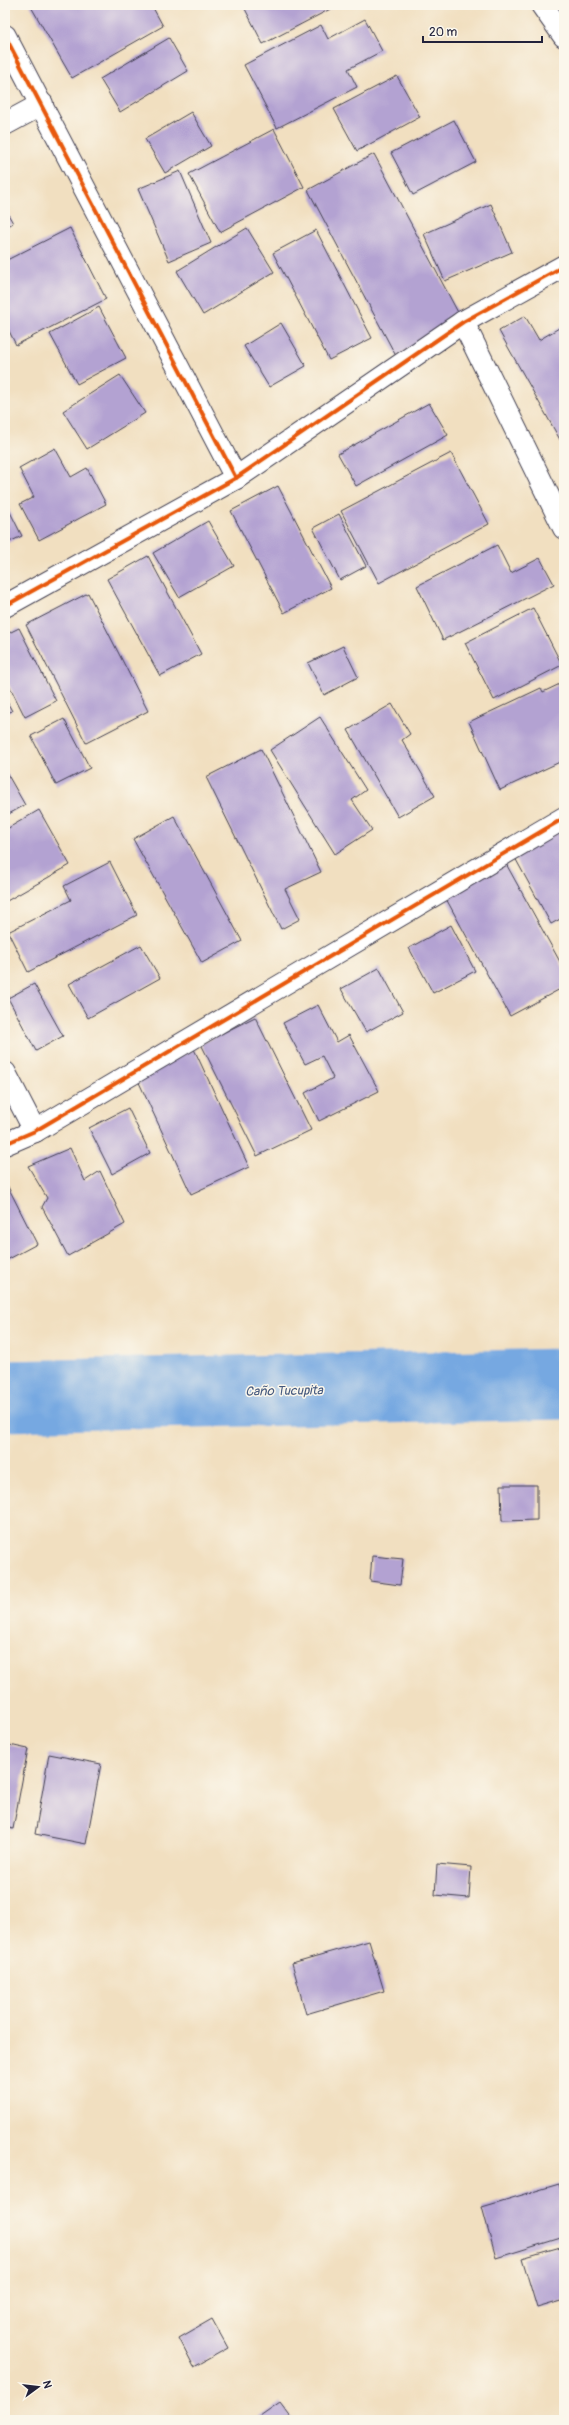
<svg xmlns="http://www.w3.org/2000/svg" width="569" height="2425" viewBox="0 0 569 2425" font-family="Pangolin,sans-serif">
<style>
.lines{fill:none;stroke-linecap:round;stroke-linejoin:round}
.river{stroke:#76a8e1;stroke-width:71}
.building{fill:#b3a2d2}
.street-casing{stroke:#413e4f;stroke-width:24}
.street{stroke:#fff;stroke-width:22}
.cycleway-casing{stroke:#fbf7ec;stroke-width:6}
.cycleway{stroke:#e8590c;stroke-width:4}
.labels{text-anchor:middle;stroke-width:3;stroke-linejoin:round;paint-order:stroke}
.water-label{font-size:13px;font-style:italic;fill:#44587d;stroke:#fbf7ec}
</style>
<rect width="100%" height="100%" fill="#fbf7ec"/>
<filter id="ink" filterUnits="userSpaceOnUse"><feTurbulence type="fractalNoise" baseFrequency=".025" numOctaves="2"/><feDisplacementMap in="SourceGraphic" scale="8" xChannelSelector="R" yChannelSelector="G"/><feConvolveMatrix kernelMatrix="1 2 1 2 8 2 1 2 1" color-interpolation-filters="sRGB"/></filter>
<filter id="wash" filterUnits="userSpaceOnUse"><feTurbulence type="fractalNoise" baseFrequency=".012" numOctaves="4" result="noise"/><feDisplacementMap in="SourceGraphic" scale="16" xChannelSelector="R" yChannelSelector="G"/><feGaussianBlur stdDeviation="0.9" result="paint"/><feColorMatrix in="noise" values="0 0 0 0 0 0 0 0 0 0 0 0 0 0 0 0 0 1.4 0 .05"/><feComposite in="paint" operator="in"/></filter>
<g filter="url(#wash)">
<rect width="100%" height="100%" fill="#f1dfc0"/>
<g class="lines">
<path class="river" d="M5,1396L564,1384"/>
</g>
<g id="blocks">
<g class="building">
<path d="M30,5H155L152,6L163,26L72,78Z"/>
<path d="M243,5H338L263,44Z"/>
<path d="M365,19L382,51L348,69L357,87L277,128L244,65L321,25L328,39Z"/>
<path d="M169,38L188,71L120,112L100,79Z"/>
<path d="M397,76L420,117L357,151L334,109Z"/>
<path d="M191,112L211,146L165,173L145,139Z"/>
<path d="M454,120L476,162L413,195L391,153Z"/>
<path d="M274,129L304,187L220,232L189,174Z"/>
<path d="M374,154L462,320L396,356L308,190Z"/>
<path d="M180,171L211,243L169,261L138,189Z"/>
<path d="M491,204L512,252L445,281L424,234Z"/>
<path d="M5,209L13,223L5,228Z"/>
<path d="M70,228L106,299L16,345L5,323V261Z"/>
<path d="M247,228L274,272L203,315L177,271Z"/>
<path d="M316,230L372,338L329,360L273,253Z"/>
<path d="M99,307L126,358L77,384L50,334Z"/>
<path d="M525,316L539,340L564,325L563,445L499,331Z"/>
<path d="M281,323L306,366L269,387L244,346Z"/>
<path d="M120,375L145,413L87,449L63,411Z"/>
<path d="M429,403L448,435L356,486L338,454Z"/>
<path d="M55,448L71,477L87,468L106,504L39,540L20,504L34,497L19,468Z"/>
<path d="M451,453L489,524L379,583L341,511Z"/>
<path d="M278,486L331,588L284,613L231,511Z"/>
<path d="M5,502L22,536L5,544Z"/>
<path d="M339,514L366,566L340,580L313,528Z"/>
<path d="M208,521L234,566L179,597L153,553Z"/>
<path d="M497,545L511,573L540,558L554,584L443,640L417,586Z"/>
<path d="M148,556L201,654L160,676L107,579Z"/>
<path d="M88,593L148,711L86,743L26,625Z"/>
<path d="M533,608L562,665L494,700L465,643Z"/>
<path d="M19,628L56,701L25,717L5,677V635Z"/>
<path d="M343,646L358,677L324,695L308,663Z"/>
<path d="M564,682V760L500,790L469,722L541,688L543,692Z"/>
<path d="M5,698L12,711L5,714Z"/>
<path d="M392,704L410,734L402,740L435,796L398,817L348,730Z"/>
<path d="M320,717L366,790L352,800L372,830L335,854L270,750Z"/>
<path d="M64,719L90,768L56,785L31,736Z"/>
<path d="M261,749L321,872L285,889L300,919L281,929L206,777Z"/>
<path d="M5,770L25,805L5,816Z"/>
<path d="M39,810L70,865L5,902V830Z"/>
<path d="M174,816L242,941L202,963L133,839Z"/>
<path d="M564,828V917L551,924L514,856Z"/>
<path d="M110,862L137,915L28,972L8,932L71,900L64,886Z"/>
<path d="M505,862L564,969V987L510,1016L444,895Z"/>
<path d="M451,925L475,971L433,993L409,948Z"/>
<path d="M141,945L160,978L88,1018L69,984Z"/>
<path d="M379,968L403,1012L366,1032L341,989Z"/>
<path d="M34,984L63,1036L36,1051L8,998Z"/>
<path d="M318,1005L337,1042L349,1035L379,1091L319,1121L305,1093L333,1078L322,1056L305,1064L283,1023Z"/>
<path d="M255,1017L311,1130L257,1156L201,1044Z"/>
<path d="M194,1049L249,1167L191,1194L136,1076Z"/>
<path d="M128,1108L150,1153L112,1174L89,1128Z"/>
<path d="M70,1148L85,1181L100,1171L125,1224L68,1256L42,1207L47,1198L28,1166Z"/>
<path d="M5,1181L37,1244L5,1261Z"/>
<path d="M501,1485H537V1520L502,1521Z"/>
<path d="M372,1556L403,1559L400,1585L370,1581Z"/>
<path d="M5,1744L28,1749L13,1829L5,1827Z"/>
<path d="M49,1754L101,1764L86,1844L35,1834Z"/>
<path d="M437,1864L471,1867L469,1898L435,1895Z"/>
<path d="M369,1941L384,1991L306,2014L292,1963Z"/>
<path d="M559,2184L564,2201V2237L496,2258L482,2207Z"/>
<path d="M564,2246V2300L537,2308L522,2258Z"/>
<path d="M212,2319L228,2348L194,2367L179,2338Z"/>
<path d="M280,2403L292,2419L263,2420L260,2417Z"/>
</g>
</g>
</g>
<g filter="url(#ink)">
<use href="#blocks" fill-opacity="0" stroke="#413e4f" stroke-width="1"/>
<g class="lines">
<g class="street-casing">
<g id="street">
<path d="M542,5L564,36"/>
<path d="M5,36L236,478"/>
<path d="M5,124L42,104"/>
<path d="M463,322L564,528"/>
<path d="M5,606L236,478L463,322L564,266"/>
<path d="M5,1073L35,1131"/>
<path d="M5,1144L35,1131L564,818"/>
</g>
</g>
<use href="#street" class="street"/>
<g class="cycleway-casing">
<g id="cycleway">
<path d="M5,36L236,478"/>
<path d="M5,606L236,478L463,322L564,266"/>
<path d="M5,1144L35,1131L564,818"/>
</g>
</g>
<use href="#cycleway" class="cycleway"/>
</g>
</g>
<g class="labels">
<g class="water-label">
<text transform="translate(284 1390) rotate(-1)" y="5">Caño Tucupita</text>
</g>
</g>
<rect width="569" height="2425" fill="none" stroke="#fbf7ec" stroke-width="20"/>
<g transform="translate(38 2387) rotate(75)" stroke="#fbf7ec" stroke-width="3" paint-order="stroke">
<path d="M0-3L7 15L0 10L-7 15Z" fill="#22223b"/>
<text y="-6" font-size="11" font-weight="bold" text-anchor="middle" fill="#22223b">N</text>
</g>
<path d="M423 36v6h119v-6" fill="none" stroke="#22223b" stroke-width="2"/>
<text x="429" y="36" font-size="12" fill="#22223b" stroke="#fbf7ec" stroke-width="3" paint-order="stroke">20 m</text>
</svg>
